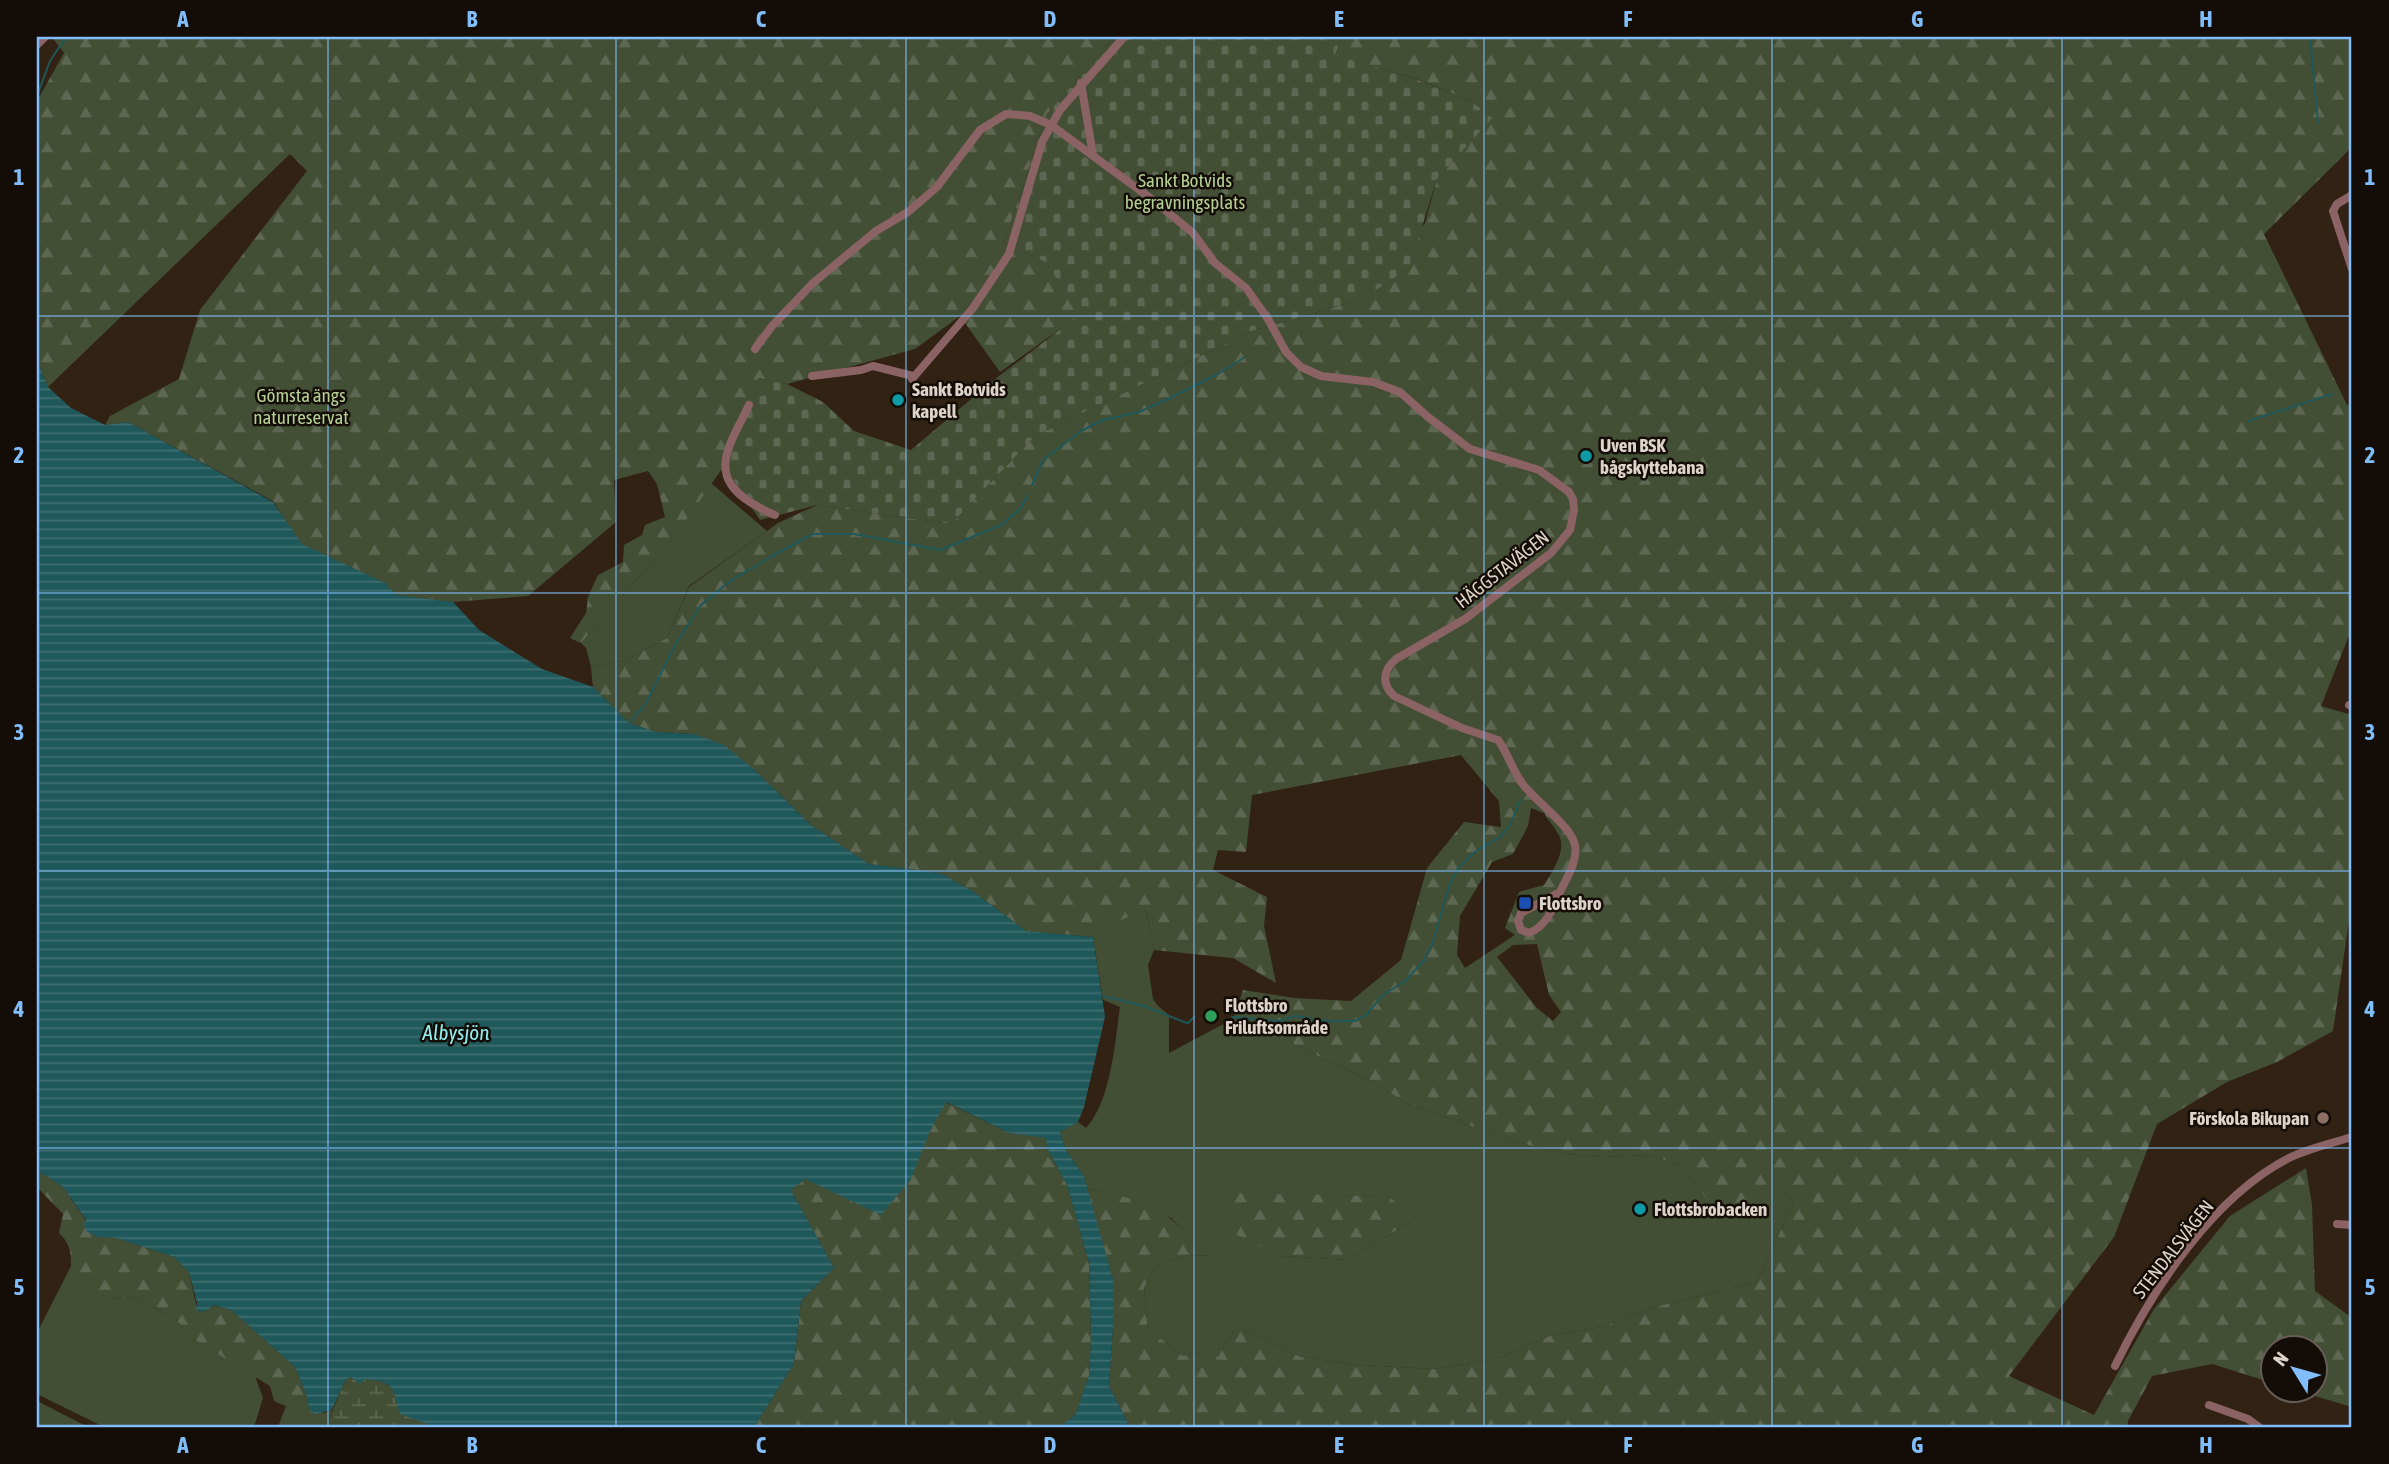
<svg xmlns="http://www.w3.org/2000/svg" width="2389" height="1464" viewBox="0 0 2389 1464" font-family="'Asap Condensed',sans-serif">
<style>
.grass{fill:#434f35;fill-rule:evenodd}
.forest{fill:url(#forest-firs);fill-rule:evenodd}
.wetland{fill:url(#wetland-marsh)}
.cemetery{fill:url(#cemetery-stones)}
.water{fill:url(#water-rules)}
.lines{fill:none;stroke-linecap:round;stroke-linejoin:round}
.stream{stroke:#1f585a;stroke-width:2}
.minor{stroke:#8c6365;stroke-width:8}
.grid{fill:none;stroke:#80bdfa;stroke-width:2;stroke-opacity:0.55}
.culture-dot{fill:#0f9aa8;stroke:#140d07;stroke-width:2.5}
.transit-dot{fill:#1a4fb4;stroke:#140d07;stroke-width:2.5}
.leisure-dot{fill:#2e9e5b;stroke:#140d07;stroke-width:2.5}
.education-dot{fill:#8d6e63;stroke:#140d07;stroke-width:2.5}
.labels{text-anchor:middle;stroke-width:5;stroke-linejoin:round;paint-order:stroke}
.park-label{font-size:19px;fill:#b4d092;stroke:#140d07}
.poi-label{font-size:19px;font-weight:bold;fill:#ded3ca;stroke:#140d07;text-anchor:start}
.street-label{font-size:19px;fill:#ded3ca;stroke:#140d07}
.water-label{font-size:21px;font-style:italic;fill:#91edf0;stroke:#140d07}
.neatline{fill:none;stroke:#80bdfa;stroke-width:2.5}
.grid-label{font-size:23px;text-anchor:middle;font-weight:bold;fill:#80bdfa}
</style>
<defs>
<pattern id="forest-firs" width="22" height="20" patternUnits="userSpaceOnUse" patternTransform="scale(1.75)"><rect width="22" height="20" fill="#434f35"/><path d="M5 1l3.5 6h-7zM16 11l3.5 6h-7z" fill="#5e6751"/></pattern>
<pattern id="wetland-marsh" width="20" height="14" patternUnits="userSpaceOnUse" patternTransform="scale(1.75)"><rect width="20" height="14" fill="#434f35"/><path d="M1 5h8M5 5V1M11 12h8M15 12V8" fill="none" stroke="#5e6751"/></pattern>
<pattern id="cemetery-stones" width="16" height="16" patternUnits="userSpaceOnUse" patternTransform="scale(1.75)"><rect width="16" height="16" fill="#434f35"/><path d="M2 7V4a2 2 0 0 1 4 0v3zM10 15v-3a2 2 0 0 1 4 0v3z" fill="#5e6751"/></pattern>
<pattern id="water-rules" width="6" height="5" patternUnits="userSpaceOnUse" patternTransform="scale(1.75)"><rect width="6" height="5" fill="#1f585a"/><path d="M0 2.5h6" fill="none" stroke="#3f6f70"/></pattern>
</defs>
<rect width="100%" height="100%" fill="#312214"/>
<g class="grass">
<path d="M711,483L767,531L689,586L667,638L626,660L591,667L586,648L581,643L674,537Z"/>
<path d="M1146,910L1154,950L1148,965L1153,999L1158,1006L1169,1015V1053L1233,1019L1271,1023L1293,1044L1369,1080L1410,1105L1520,1143L1566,1154L1603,1157L1651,1155L1682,1167L1709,1202L1780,1190L1794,1202L1757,1282L1654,1307L1602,1327L1552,1335L1497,1359L1434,1369L1361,1365L1301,1357L1239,1327L1225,1342L1219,1357L1198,1352L1183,1356L1163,1340L1148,1334L1144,1288L1153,1271L1165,1262L1189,1255L1211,1256L1171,1218L1119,1196L1086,1188L1084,1176L1066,1150L1060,1132L1078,1122L1086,1128C1111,1101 1115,1042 1120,1007L1103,1000L1093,937L1095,930ZM1222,1194L1388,1196L1410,1222L1347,1260L1281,1256Z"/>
<path d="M71,1266L96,1292L114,1299L135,1297L165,1313L179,1323L190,1337L255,1376L263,1398L254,1427H104L37,1394V1333Z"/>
<path d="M37,1401L88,1427H37Z"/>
<path d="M286,1406L334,1427H278Z"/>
</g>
<g class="forest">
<path d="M52,37H1114L1047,114L1004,243L1047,263L1080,315L1000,372L960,316L915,349L787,384L759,378L724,466L674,537L581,643L570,638L586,613L588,597L598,575L623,562L624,545L642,535L645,525L665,517L657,484L648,471L614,480L616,522L528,596L453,602L395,595L385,583L301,544L273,501L128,422L105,425L110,416L179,379L200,310L307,171L290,154L48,387L37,360V101L64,53Z"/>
<path d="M1341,37H2352V142L2348,151L2264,234L2347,405L2352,404V628L2321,706L2352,715V900L2333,1031L2277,1062L2227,1082L2157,1124L2114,1237L2009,1376L2094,1415L2154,1309L2230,1216L2306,1168L2312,1205L2315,1291L2352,1318V1407L2298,1391L2316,1390V1348H2274L2273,1383L2212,1364L2152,1376L2128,1421L2127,1427H1130L1109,1386L1113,1328V1279L1086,1188C1108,1194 1134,1197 1154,1208C1175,1219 1194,1241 1213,1256L1189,1255L1165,1262L1153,1271L1144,1288L1148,1333L1163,1340L1183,1356L1198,1352L1219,1356L1225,1342L1239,1327L1301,1357L1361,1365L1434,1369L1497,1359L1552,1335L1602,1327L1654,1307L1757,1282L1794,1202L1780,1190L1733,1214L1709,1202L1682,1167L1651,1155L1603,1157L1566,1154L1520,1143L1410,1105L1369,1080L1293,1044L1271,1023L1233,1019L1243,990L1294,998L1351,1001L1401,960L1427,868L1464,822L1501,827L1499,801L1461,755L1252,795L1246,852L1218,850L1213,870L1267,897L1264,926L1276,983L1233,958L1154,950L1146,910L1096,930L1093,937L1026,931L971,890L940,873L869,864L811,825L756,771L694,734L656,732L629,723L593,687L591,667L626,660L667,638L689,587L778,523L817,505L951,524L1035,436L1252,331L1362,299L1425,223L1437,179L1491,118L1471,101L1417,79L1334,55ZM1531,808L1544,813C1548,820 1553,825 1557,832C1569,848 1553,870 1544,885L1519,892L1505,928L1515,935L1465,968L1457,955L1460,916L1492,862L1513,854L1528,826ZM1537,944L1549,995L1561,1012L1553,1021L1537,1008L1497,957L1513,945Z"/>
<path d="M945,1102L1009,1133L1046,1137L1047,1148L1067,1185L1089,1263L1091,1339L1089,1376L1075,1415L1059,1427H754L794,1364L801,1301L834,1268L791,1190L805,1179L930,1131Z"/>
<path d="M37,1170L63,1187L97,1237L116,1238L174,1257L189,1272L197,1309L200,1312L208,1310L212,1305L231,1310L295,1367L306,1394L309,1409L324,1413L332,1410L327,1424L274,1401L270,1386L190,1337L179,1323L165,1313L135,1297L114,1299L95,1292L71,1266C71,1252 70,1243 59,1233L63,1214L37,1187Z"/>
<path d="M1222,1193L1388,1196L1406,1212L1410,1222L1347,1260L1281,1256L1233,1233Z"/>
</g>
<path class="wetland" d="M351,1377C366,1379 392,1379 397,1396C398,1402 399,1408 400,1413L435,1427H334L327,1424L345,1381Z"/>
<path class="cemetery" d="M1114,37H1341L1335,55L1416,79L1471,101L1492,118L1437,179L1409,268L1362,299L1252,331L1035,436L951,524L817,505L760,520L724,466L735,421L759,378L787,384L823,402L854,431L911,450L990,383L1079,315L1047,263L1004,243L1047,114Z"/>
<path class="water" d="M37,360L48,387L71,408L105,425L128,422L273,502L302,544L385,583L396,595L453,602L479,630L542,669L593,687L629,723L656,732L694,734L724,745L756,771L811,825L869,864L940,873L971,890L1026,931L1093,937L1105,1017L1084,1107L1078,1122L1060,1132L1066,1150L1084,1176L1113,1279V1328L1109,1386L1130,1427H1059L1075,1415L1089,1376L1091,1339L1089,1263L1067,1185L1047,1148L1046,1138L1009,1133L946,1102L930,1131L911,1179L881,1215L805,1179L791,1190L834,1268L801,1301L794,1364L754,1427H435L400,1414C392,1388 397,1383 366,1379L360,1384L351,1377L345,1381L332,1410L315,1414L309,1409L306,1394L295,1367L231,1310L213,1305L208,1310L200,1312L196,1309L197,1303L189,1272L174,1257L116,1238L97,1237L86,1231L84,1224L86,1220L63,1187L37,1170Z"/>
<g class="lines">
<g class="stream">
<path d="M2310,37L2318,123"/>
<path d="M37,96L50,61L66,37"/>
<path d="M2248,421L2332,394"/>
<path d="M1032,485L1043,460L1081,431L1103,420L1139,412L1166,400L1216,375L1245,357"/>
<path d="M629,723L645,705L675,645L700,606L730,581L774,555L813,534H854L941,550L1003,524L1021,508L1027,496"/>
<path d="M1103,996L1144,1006L1184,1022L1188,1023L1194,1017"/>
<path d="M1232,1017L1280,1021L1295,1016L1326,1021H1355L1366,1015L1382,996L1406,980L1425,959L1433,942L1448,889L1458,868L1476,851L1500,837L1511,823L1520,800"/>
</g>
<g class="minor">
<path d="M37,45L45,37"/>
<path d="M1081,83L1093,155"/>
<path d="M2352,195L2337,204L2333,211L2352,269"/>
<path d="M755,349L772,326L813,283L876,231L908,212L937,187L980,130L1006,114L1030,116L1051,125L1153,200L1193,233L1215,263L1246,288L1268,319L1286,352L1301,367L1321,376L1373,382L1400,392L1428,417L1470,449L1539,470L1569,492L1573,499L1574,510L1570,530L1551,553L1465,619L1396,659C1383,670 1381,684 1394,696L1462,728L1498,740C1508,753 1512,770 1522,783C1534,800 1571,826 1575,845C1578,863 1565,880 1558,896C1553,910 1545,927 1529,933L1521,930L1518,921L1521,913L1560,892"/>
<path d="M812,376L861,370L873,366L913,376"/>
<path d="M912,379L973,308L1009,254L1042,142L1060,110L1124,37"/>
<path d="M749,405C732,442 705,474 750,502C758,507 766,512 775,515"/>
<path d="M2349,705L2352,706"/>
<path d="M2337,1224L2352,1225"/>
<path d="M2115,1366C2152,1290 2213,1196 2291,1157C2310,1148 2332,1143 2352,1137"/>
<path d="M2209,1405L2248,1419L2259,1427"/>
</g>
</g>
<path class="grid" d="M328,37V1427M616,37V1427M906,37V1427M1194,37V1427M1484,37V1427M1772,37V1427M2062,37V1427M37,316H2352M37,593H2352M37,871H2352M37,1148H2352"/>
<g class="culture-dot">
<circle cx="898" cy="400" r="7"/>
<circle cx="1586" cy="456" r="7"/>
<circle cx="1640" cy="1209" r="7"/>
</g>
<rect class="transit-dot" x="1518" y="896" width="14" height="14" rx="3.5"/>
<circle class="leisure-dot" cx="1211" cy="1016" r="7"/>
<circle class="education-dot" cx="2323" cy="1118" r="7"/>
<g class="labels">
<g class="park-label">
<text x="1185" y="187">Sankt Botvids<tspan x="1185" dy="22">begravningsplats</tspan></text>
<text x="301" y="402">Gömsta ängs<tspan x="301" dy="22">naturreservat</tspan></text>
</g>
<g class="poi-label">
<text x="912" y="396">Sankt Botvids<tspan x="912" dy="22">kapell</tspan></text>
<text x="1600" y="452">Uven BSK<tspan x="1600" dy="22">bågskyttebana</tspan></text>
<text x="1539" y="910">Flottsbro</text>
<text x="1225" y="1012">Flottsbro<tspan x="1225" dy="22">Friluftsområde</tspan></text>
<text x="2309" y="1125" text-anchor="end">Förskola Bikupan</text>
<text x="1654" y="1216">Flottsbrobacken</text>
</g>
<g class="street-label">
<text transform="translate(1502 569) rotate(-38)" y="7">HÄGGSTAVÄGEN</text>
<text transform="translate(2173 1249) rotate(-52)" y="7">STENDALSVÄGEN</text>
</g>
<g class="water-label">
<text x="456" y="1040">Albysjön</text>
</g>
</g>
<rect width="2389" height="1464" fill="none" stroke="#140d07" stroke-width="77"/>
<g transform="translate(2294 1369) rotate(307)"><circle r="33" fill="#140d07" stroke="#655c55" stroke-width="2"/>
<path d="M0-5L12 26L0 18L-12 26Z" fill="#80bdfa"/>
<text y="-10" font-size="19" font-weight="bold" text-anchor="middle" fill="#ded3ca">N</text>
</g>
<rect x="38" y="38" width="2312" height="1388" class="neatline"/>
<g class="grid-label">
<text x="183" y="27">A</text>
<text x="472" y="27">B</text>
<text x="761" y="27">C</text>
<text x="1050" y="27">D</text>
<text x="1339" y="27">E</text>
<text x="1628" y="27">F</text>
<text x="1917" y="27">G</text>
<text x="2206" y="27">H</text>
<text x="19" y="185">1</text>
<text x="2370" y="185">1</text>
<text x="19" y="463">2</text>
<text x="2370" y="463">2</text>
<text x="19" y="740">3</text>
<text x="2370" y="740">3</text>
<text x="19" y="1017">4</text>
<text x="2370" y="1017">4</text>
<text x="19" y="1295">5</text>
<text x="2370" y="1295">5</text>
<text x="183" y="1453">A</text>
<text x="472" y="1453">B</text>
<text x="761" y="1453">C</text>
<text x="1050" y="1453">D</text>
<text x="1339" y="1453">E</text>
<text x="1628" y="1453">F</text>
<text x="1917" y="1453">G</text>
<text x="2206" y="1453">H</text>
</g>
</svg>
